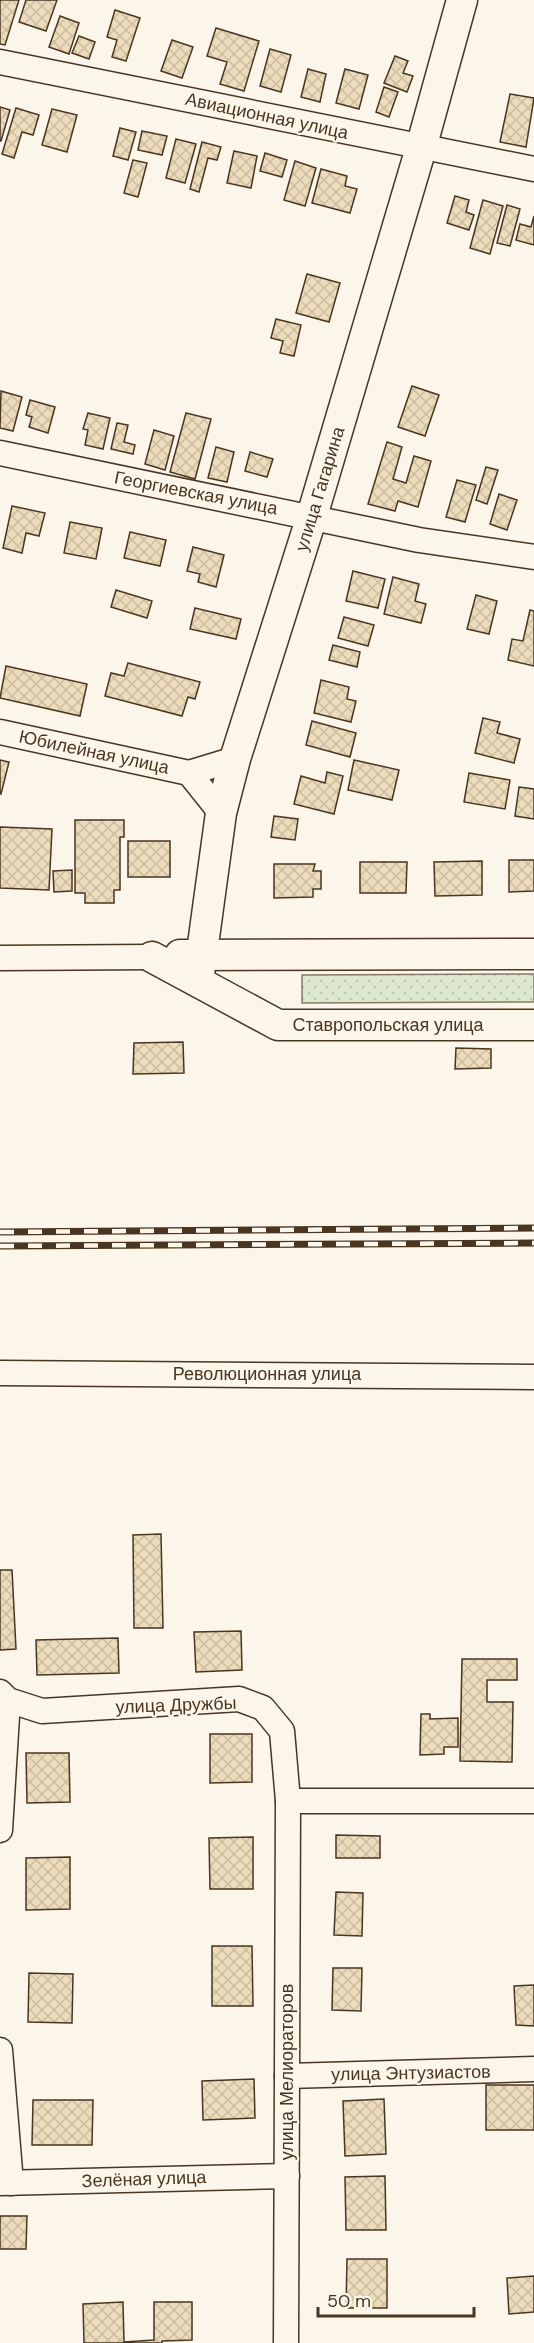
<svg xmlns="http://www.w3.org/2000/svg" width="534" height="2343" viewBox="0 0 534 2343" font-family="'DM Sans',sans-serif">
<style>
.grass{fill:url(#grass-dots);stroke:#887966;stroke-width:1.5}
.building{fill:url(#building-cross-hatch);stroke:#4a3520;stroke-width:1.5}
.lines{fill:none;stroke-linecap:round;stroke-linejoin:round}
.minor-casing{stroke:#4a3520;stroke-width:27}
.major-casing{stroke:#4a3520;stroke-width:33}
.minor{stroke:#fbf6e9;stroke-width:24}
.major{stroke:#fbf6e9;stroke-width:30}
.rail-casing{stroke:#4a3520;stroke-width:7}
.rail{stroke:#fbf6e9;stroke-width:4.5;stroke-dasharray:14;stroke-linecap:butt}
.labels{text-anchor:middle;stroke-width:4.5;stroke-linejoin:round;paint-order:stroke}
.street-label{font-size:18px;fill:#4a3520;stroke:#fbf6e9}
</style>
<defs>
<pattern id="grass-dots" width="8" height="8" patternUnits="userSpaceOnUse" patternTransform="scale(1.5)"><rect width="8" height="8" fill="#dce7d0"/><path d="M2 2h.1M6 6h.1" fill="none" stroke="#bec7b2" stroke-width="1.8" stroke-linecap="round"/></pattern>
<pattern id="building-cross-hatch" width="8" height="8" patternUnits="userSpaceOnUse" patternTransform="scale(1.5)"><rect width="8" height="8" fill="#ecdcbc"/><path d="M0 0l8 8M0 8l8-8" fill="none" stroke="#ccbda1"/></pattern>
</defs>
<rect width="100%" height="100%" fill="#fbf6e9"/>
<path class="grass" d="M534,974V1002L302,1003V975Z"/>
<g class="building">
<path d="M0,0H19L5,45L0,44Z"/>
<path d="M26,0H57L46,31L19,22Z"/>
<path d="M115,10L140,18L126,61L112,57L117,40L107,37Z"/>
<path d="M60,16L79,23L69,54L49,47Z"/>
<path d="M216,28L259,41L244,91L220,84L227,62L207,56Z"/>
<path d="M79,36L95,42L89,59L72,53Z"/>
<path d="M172,40L193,47L182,78L161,71Z"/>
<path d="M270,49L291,55L281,92L260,86Z"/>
<path d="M395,56L408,61L403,73L413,76L407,92L384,83Z"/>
<path d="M308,69L326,74L320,102L301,97Z"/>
<path d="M345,69L368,75L359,109L336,103Z"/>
<path d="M384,87L398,92L389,117L376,112Z"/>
<path d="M510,94L534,98L526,147L500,142Z"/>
<path d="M0,107L10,110L1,141H0Z"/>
<path d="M16,108L39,115L33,135L22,132L14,158L2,154Z"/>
<path d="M52,109L77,115L67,152L42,145Z"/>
<path d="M120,128L136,132L128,160L113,156Z"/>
<path d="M142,131L167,136L162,155L138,150Z"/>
<path d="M176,139L196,144L185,183L166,178Z"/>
<path d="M202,142L221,147L217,160L208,158L199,192L190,189Z"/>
<path d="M234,151L257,156L251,188L227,183Z"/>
<path d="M265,153L287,160L282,177L260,171Z"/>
<path d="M133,160L147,163L138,197L124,193Z"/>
<path d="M295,161L316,168L305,206L284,200Z"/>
<path d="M321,169L347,176L345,186L357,189L350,213L312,203Z"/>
<path d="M455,196L469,200L466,212L474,215L469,230L447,223Z"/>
<path d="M483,200L503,206L490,254L470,248Z"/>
<path d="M507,205L520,209L510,246L497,243Z"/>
<path d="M534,216V245L516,240L520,224L531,227Z"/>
<path d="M307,274L340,283L329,322L296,313Z"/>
<path d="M276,319L301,325L294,356L280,353L283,341L271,338Z"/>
<path d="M412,386L439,395L425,436L398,427Z"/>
<path d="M1,391L22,397L13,431L0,428Z"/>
<path d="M30,400L55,407L48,433L29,427L32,417L26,415Z"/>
<path d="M88,413L110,418L103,449L85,445L88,430L83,429Z"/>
<path d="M186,413L211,419L195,479L170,472Z"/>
<path d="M117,423L128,425L124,442L135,445L133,454L111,449Z"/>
<path d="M154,430L174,436L165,470L145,464Z"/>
<path d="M387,442L402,447L393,479L406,483L414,456L431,461L418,507L398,501L395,511L368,504Z"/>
<path d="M216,447L234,452L227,482L208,478Z"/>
<path d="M250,452L273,459L267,477L245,471Z"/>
<path d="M486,467L498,470L487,504L476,500Z"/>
<path d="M457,480L476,485L465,522L446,517Z"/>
<path d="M499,494L517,500L507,530L490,524Z"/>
<path d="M12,506L45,513L39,536L26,533L22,553L3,548Z"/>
<path d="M70,522L102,528L96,559L64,553Z"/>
<path d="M130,532L166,540L160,566L124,558Z"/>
<path d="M193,547L224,555L216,587L198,582L200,574L187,571Z"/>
<path d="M353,571L385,579L378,608L346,601Z"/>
<path d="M393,577L419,584L415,601L426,604L421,623L384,614Z"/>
<path d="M116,590L152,601L147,618L111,607Z"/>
<path d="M476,595L497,601L489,634L467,629Z"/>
<path d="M195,608L241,619L236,639L190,629Z"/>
<path d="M530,610L534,611V666L508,660L512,639L523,641Z"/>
<path d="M344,617L374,625L368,646L338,638Z"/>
<path d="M333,645L360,652L357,667L329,660Z"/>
<path d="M128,663L200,682L195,699L188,697L182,716L105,696L111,673L124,676Z"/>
<path d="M6,666L87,684L80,716L0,698Z"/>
<path d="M321,680L349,687L347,699L356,701L351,722L314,713Z"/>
<path d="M483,718L500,722L497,733L520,739L514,763L475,753Z"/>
<path d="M312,721L356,733L350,757L306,745Z"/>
<path d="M0,760L9,762L1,794H0Z"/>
<path d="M354,760L399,770L392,800L348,790Z"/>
<path d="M327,772L343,776L334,814L294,804L301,776L325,783Z"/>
<path d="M469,773L510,780L505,809L464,802Z"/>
<path d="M519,787L534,789V819L515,816Z"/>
<path d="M274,816L298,819L295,840L271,837Z"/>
<path d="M75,820H124V837H120V890H114V903H85V893H75Z"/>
<path d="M0,827L52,829L49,890L0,888Z"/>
<rect x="128" y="841" width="42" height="36"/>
<path d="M509,860H534V891L509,892Z"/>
<path d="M482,861V895L435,896L434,862Z"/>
<path d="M360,862H407L406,893H360Z"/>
<path d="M274,864H315L313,871H321V889H313V897L274,898Z"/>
<path d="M72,870V891L54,892L53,871Z"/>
<path d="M183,1042L184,1073L133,1074L134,1043Z"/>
<path d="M456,1048L491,1049V1068L455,1069Z"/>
<path d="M161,1534L163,1628H134L133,1535Z"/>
<path d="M0,1570H12L16,1649L0,1650Z"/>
<path d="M241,1631L242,1670L196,1672L194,1632Z"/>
<path d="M118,1638L119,1673L37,1675L36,1640Z"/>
<path d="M462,1659H517V1680H487V1702H513L512,1762L460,1761Z"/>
<path d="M421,1714H430V1719L458,1718V1747H444V1754L420,1755Z"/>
<path d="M210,1734H252V1782L210,1783Z"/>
<path d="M26,1753H69L70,1802L27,1803Z"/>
<path d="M336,1835L380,1836V1858H336Z"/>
<path d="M253,1837V1889H210L209,1838Z"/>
<path d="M70,1857V1909L26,1910V1858Z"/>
<path d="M336,1892L363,1893L362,1936L334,1935Z"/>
<path d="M212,1946H252L253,2006H212Z"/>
<path d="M333,1968H362L361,2011L332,2010Z"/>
<path d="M29,1973L73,1974L72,2023L28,2022Z"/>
<path d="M534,1985V2026L516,2025L514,1986Z"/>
<path d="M254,2079L255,2118L203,2120L202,2081Z"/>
<rect x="486" y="2085" width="48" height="45"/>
<path d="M384,2099L386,2154L345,2156L343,2101Z"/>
<path d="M33,2100H93L92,2145H32Z"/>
<path d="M385,2176L386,2230H346L345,2177Z"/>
<path d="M0,2216H27L26,2249H0Z"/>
<path d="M347,2259H387V2308H346Z"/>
<path d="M534,2276V2312L509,2314L507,2278Z"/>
<path d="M123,2302L124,2342L154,2340V2302H192V2340L162,2341V2343H84L83,2304Z"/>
</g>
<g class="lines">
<g class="minor-casing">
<g id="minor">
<path d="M0,62L534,169"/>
<path d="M0,453L419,540L534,557"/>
<path d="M0,732L189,773L235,759"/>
<path d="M189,773L221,813"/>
<path d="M0,958L152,957"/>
<path d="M0,1373L534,1377"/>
<path d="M0,1692L8,1700L42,1711L239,1699L263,1708L282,1731L288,1801H534"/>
<path d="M0,1830L8,1700"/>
<path d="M0,2050L11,2183"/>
<path d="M287,2076L534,2069"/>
<path d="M0,2183L287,2176"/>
<path d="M286,2343L288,1801"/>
</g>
</g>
<g class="major-casing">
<g id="major">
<path d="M180,955L534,954"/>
<path d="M152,957L278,1025H534"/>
<path d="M198,981L221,813L235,759L312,516L421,148L462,0"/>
</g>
</g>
<use href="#minor" class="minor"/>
<use href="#major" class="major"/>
<g class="rail-casing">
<g id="rail">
<path d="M0,1232L534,1228"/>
<path d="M0,1246L534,1243"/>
</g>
</g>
<use href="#rail" class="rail"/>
</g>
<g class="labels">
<g class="street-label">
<text transform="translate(267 116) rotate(12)" y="6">Авиационная улица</text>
<text transform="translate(320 489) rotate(-73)" y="6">улица Гагарина</text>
<text transform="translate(196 493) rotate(11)" y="6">Георгиевская улица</text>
<text transform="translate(94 752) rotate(12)" y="6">Юбилейная улица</text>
<text x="388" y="1031">Ставропольская улица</text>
<text x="267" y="1380">Революционная улица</text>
<text transform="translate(176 1705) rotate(-2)" y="6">улица Дружбы</text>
<text transform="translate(287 2072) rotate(-90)" y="6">улица Мелиораторов</text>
<text transform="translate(411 2073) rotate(-1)" y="6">улица Энтузиастов</text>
<text transform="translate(144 2179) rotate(-2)" y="6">Зелёная улица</text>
</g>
</g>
<path d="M318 2307v9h156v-9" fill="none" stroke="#4a3520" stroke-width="3"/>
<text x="327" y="2307" font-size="18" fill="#4a3520" stroke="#fbf6e9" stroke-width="4.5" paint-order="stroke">50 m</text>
</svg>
